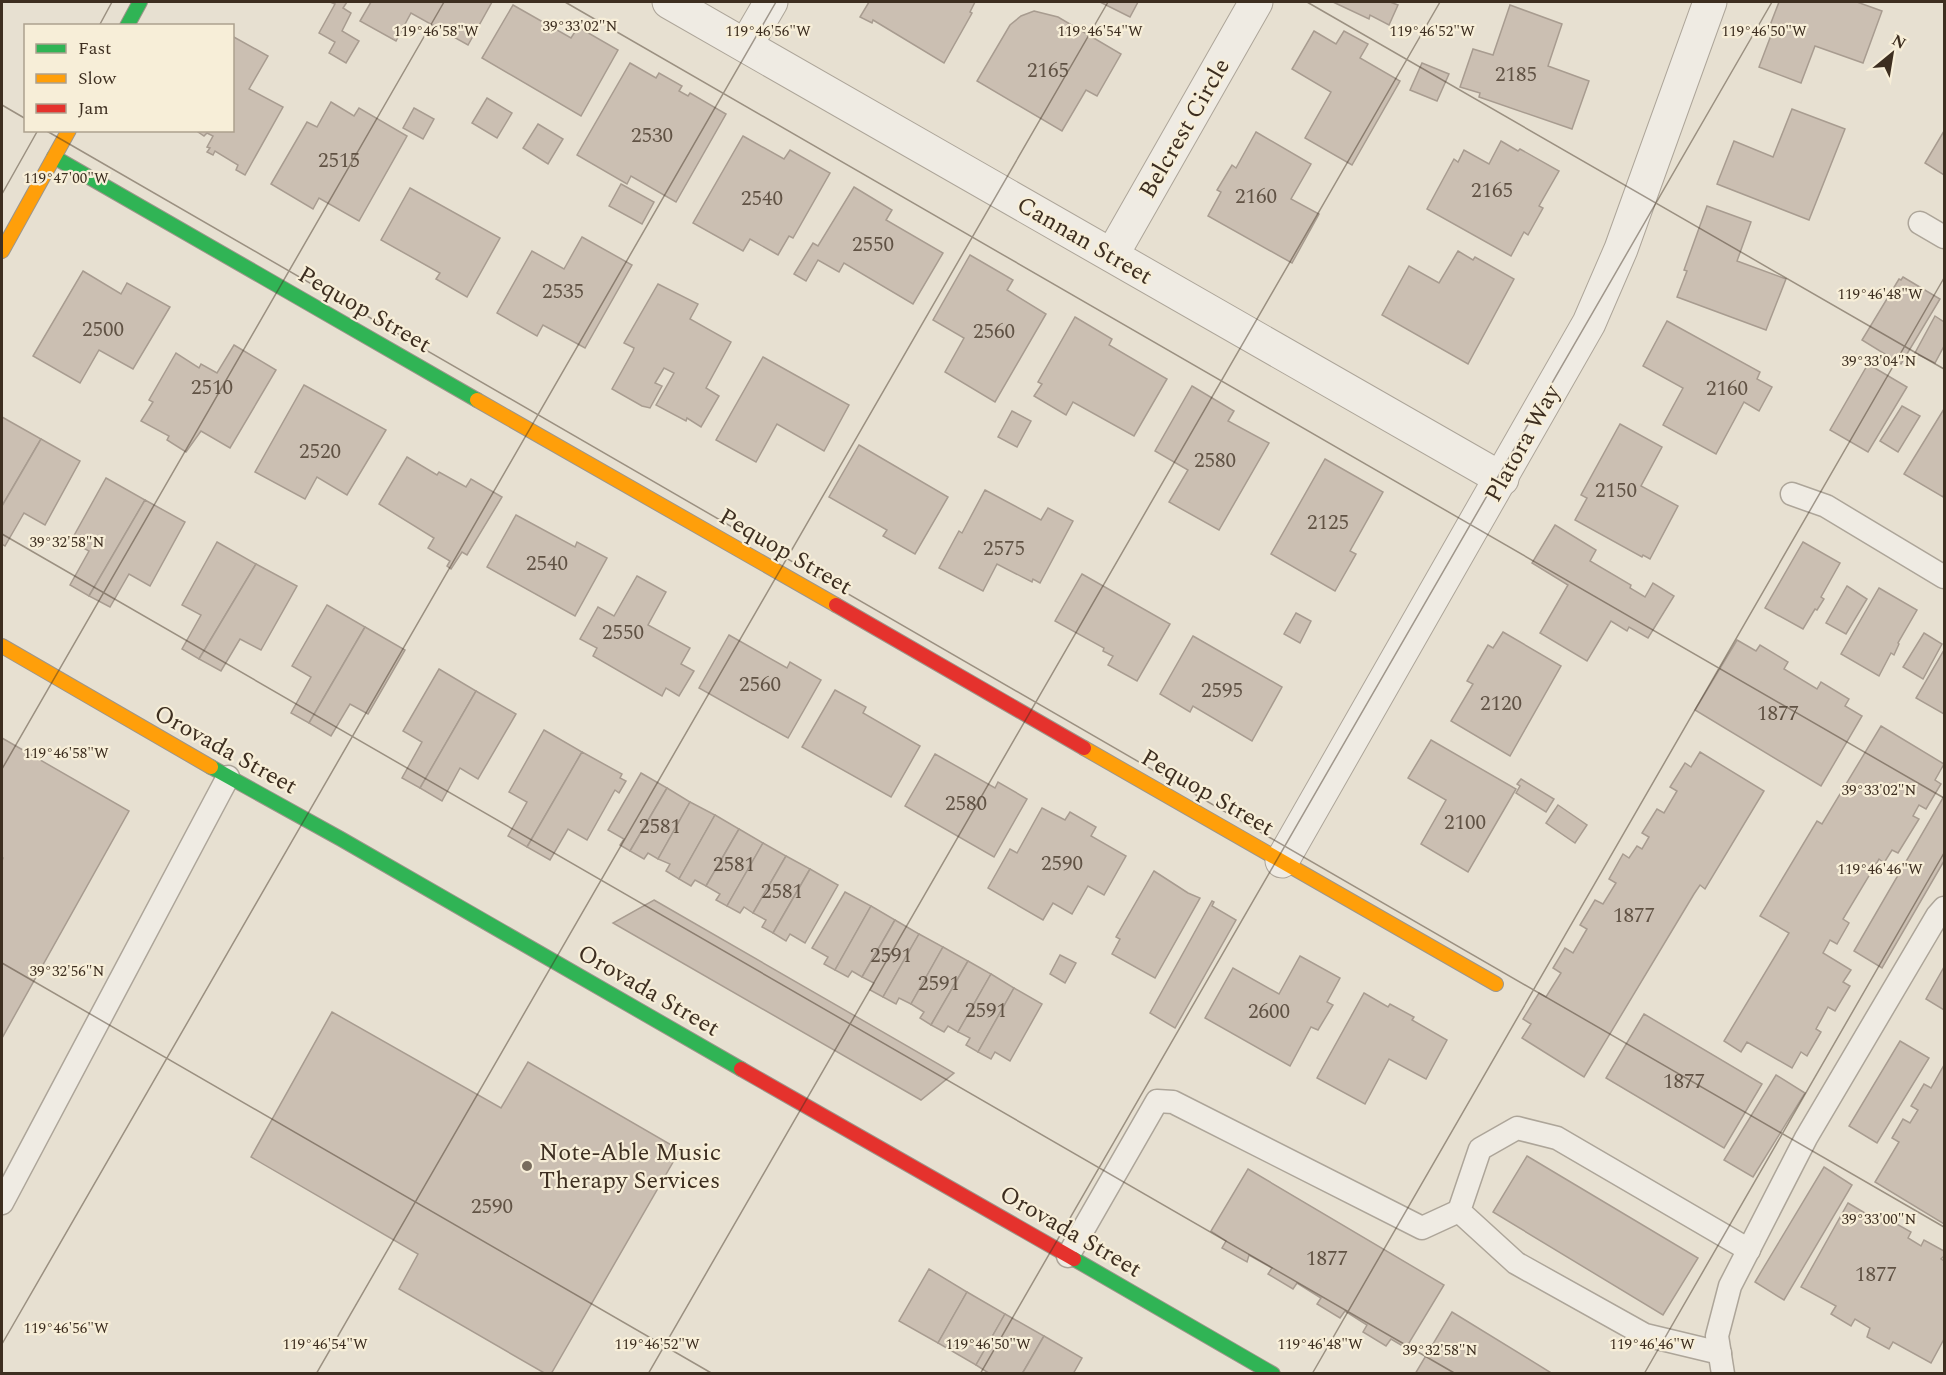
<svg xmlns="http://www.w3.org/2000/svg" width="1946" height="1375" viewBox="0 0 1946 1375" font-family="Spectral,serif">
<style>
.building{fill:#cbbfb2;stroke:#a89c90;stroke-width:1.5}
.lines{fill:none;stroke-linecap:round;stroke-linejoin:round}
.lane-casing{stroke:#ada599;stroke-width:25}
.street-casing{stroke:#ada599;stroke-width:35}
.fast-casing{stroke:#9c958a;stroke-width:16}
.slow-casing{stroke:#9c958a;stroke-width:16}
.jam-casing{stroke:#9c958a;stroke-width:16}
.lane{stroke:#efebe3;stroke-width:22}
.street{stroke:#efebe3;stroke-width:33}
.fast{stroke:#30b455;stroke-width:14}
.slow{stroke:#ff9f0a;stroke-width:14}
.jam{stroke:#e5322d;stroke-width:14}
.ticks{fill:none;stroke:#3d2e20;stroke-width:1.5;stroke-opacity:0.45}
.poi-dot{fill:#786c5e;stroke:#f7eed8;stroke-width:2}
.labels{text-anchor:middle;stroke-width:4.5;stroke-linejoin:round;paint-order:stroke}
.number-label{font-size:21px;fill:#605244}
.street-label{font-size:24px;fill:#3d2e20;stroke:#f7eed8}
.poi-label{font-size:24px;fill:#3d2e20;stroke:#f7eed8;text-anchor:start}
.ticks-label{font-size:15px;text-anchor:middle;fill:#3d2e20;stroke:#f7eed8;stroke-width:4.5;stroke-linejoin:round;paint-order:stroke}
</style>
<rect width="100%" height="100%" fill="#e7e0d1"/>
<g class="building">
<path d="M330,2H347L343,8L351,13L342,31L359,41L346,63L329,53L335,42L319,33L335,4Z"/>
<path d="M371,2H492L468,45L411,13L396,41L360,21Z"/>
<path d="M869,2H975L970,12L972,13L944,63L873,20L872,23L860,17Z"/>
<path d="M1100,2H1138L1130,17Z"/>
<path d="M1333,2H1390L1398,5L1389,25L1370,15L1369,19Z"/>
<path d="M1779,2H1857L1882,11L1863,63L1815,46L1801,83L1759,67L1773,30L1769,28Z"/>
<path d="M513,5L571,38L578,27L618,50L581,116L482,58Z"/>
<path d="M1510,5L1562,24L1548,66L1589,81L1572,129L1479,97L1480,93L1460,87L1473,49L1493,55Z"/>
<path d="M1034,11L1058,17L1121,54L1097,96L1086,90L1062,131L977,81L1010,25L1021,16Z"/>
<path d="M1314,31L1336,44L1344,31L1368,44L1360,58L1400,81L1352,165L1305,138L1331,92L1292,69Z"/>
<path d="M232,36L268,56L249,89L283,107L245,175L236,170L238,165L215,151L213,155L207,152L210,148L207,147L213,136L207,133L204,136L198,132L200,130H232Z"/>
<path d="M630,63L656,78L659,73L682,86L679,91L688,96L690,93L726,114L676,202L631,176L627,184L577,155Z"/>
<path d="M1422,63L1449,74L1437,101L1410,90Z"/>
<path d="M487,98L512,113L497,138L472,123Z"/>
<path d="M331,102L354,116L359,108L407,136L359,221L319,198L313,209L271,184L307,122L317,127Z"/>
<path d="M414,108L434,119L423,139L403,128Z"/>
<path d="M1792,109L1845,129L1809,220L1717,184L1734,141L1773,157Z"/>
<path d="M538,124L563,139L548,164L523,148Z"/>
<path d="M1944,131V175L1925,163Z"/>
<path d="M1256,132L1311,164L1291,199L1319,214L1292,263L1208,216L1221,192L1217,190L1232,165L1236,168Z"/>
<path d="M743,136L784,159L790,150L830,173L793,238L789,236L778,255L750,239L743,251L693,223Z"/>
<path d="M1501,141L1518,151L1520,149L1559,171L1539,206L1543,208L1528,235L1524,232L1511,256L1427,209L1454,159L1458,162L1464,150L1489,164Z"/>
<path d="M621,184L654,202L642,224L609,206Z"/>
<path d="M854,187L892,210L886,220L943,253L913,304L844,263L839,272L818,260L806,281L794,274L813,243L818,246Z"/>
<path d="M410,188L500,238L467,297L436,279L440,273L381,240Z"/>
<path d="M1707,206L1751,222L1737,261L1786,279L1766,330L1677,297L1687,271L1684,270Z"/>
<path d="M582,237L632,265L585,348L543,325L537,336L497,313L532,251L564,269Z"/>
<path d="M1458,251L1473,260L1475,257L1514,279L1468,364L1382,315L1409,266L1439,283Z"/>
<path d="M970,255L1013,280L1007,290L1046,314L995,402L945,372L964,338L933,320Z"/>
<path d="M83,271L121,294L127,283L170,307L133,369L99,350L80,383L33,356Z"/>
<path d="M1903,277L1940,299L1901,364L1862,340L1899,279L1901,280Z"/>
<path d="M658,284L698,304L690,319L731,342L706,388L719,396L701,427L687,418L686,421L656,405L674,373L664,368L655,383L662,386L650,408L642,406L612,389L633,351L634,348L624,343Z"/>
<path d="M1935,316L1944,322V346L1935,363L1915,353Z"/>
<path d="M1075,317L1112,339L1109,345L1167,379L1134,436L1073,402L1066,415L1034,396L1042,384L1038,382Z"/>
<path d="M1667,321L1760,372L1757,379L1772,387L1759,411L1744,402L1716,454L1663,425L1683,388L1643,366Z"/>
<path d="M234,345L276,370L230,448L201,431L186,452L167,440L169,436L141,421L153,402L149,400L176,353L199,368L201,364L217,373Z"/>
<path d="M763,357L849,405L824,451L777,424L756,462L716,440Z"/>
<path d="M1868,364L1907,387L1868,452L1830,430Z"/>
<path d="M304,385L386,430L347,495L317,477L305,499L255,472Z"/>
<path d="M1192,386L1234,411L1228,421L1269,443L1219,530L1169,502L1188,470L1155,451Z"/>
<path d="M1902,406L1920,416L1898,452L1880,441Z"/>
<path d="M1944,409V494L1943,497L1904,474Z"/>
<path d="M1012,411L1031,421L1017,447L998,437Z"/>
<path d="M2,417L41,439L2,506Z"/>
<path d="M1620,424L1662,447L1641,486L1678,506L1650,559L1643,555L1642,557L1575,520L1587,498L1581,495Z"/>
<path d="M41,439L80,461L45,525L24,513L5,546L2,544V506Z"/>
<path d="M859,445L948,497L915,554L883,536L887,530L829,497Z"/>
<path d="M407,457L437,475L439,472L466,487L471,479L502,497L467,555L462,552L451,569L447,566L450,561L428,548L434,538L379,504Z"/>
<path d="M1325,459L1383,492L1350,551L1356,554L1335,591L1271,554Z"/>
<path d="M106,478L145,500L89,596L70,585L89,551L71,541Z"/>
<path d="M985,490L1041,520L1048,508L1073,521L1040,583L1033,579L1032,582L997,564L983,591L939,568L959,531L962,533Z"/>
<path d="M145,500L185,522L150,586L129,574L110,607L89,596Z"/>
<path d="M516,515L575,547L577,542L607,558L575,616L487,567Z"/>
<path d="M1555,525L1596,550L1590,561L1631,585L1630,588L1645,597L1653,583L1674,596L1648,638L1629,627L1627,631L1611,621L1587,661L1540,633L1568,585L1532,563Z"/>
<path d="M217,542L256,564L199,659L182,649L201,615L182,605Z"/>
<path d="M1803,542L1840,563L1821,597L1824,599L1817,610L1815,609L1803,629L1765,608Z"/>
<path d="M256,564L297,586L261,650L240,639L221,671L199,659Z"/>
<path d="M1082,574L1170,624L1137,681L1108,665L1113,656L1103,651L1104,648L1055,621Z"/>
<path d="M637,576L666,592L648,625L690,648L681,664L694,671L679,696L666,688L662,696L593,656L597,648L580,639L598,607L614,616Z"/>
<path d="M1847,586L1867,599L1846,634L1826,623Z"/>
<path d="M1879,588L1917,610L1898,643L1899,644L1894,655L1891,653L1879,676L1841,654Z"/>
<path d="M327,605L365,627L309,723L291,713L311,677L292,666Z"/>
<path d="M1296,613L1311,621L1300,643L1284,634Z"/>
<path d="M365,627L405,650L368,714L350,704L331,736L309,723Z"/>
<path d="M1503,632L1561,666L1510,756L1451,721L1473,684L1467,681L1488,645L1493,648Z"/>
<path d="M1924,633L1942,644L1923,679L1903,667Z"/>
<path d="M729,635L787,668L790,662L821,680L788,738L699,688Z"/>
<path d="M1193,636L1282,687L1252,741L1193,706L1190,712L1160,694Z"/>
<path d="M1737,640L1756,651L1760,645L1788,662L1784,669L1817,689L1821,682L1849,699L1845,706L1862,716L1821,786L1695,710Z"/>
<path d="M1944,650V714L1916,698Z"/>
<path d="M439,669L476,691L420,788L402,778L422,742L403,731Z"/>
<path d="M835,690L866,707L863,713L920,746L891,797L802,747Z"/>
<path d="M476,691L516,714L478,779L460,768L442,801L420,788Z"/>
<path d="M1881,726L1944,764L1935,780L1941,784L1926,809L1919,805L1913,816L1919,819L1898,853L1892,850L1884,863L1879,859L1843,919L1849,923L1837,944L1830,940L1823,953L1851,970L1843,982L1850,986L1835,1011L1828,1007L1816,1029L1821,1032L1807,1056L1801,1052L1792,1068L1747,1042L1741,1052L1724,1041L1789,933L1760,916L1817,821L1822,824Z"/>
<path d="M544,730L582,752L527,847L508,836L527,802L509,792Z"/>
<path d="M2,738L129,811L2,1038V861L3,858L2,857Z"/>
<path d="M1431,740L1516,789L1468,872L1421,844L1446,800L1408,778Z"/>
<path d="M582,752L622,774L620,778L626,781L619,793L615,790L587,840L568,829L550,860L527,847Z"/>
<path d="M1700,752L1764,791L1705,889L1700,885L1694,894L1584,1077L1522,1038L1531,1024L1523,1019L1539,993L1546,997L1561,973L1553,968L1565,948L1573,953L1587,929L1580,925L1595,900L1603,904L1616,883L1609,879L1623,854L1629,858L1637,846L1642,849L1649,837L1642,833L1657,809L1664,813L1677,791L1670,787L1685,763L1691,767Z"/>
<path d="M935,754L995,788L998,782L1027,799L994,857L905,806Z"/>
<path d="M641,773L667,788L630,851L620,845L624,839L608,830Z"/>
<path d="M1521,779L1554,799L1546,812L1516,793L1520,786L1517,784Z"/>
<path d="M667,788L690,802L658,859L648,853L644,859L630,851Z"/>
<path d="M1944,796V861L1882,968L1854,951Z"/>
<path d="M690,802L715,815L679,879L666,871L670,864L658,859Z"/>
<path d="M1558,805L1587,825L1575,843L1546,823Z"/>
<path d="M1042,808L1065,820L1070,812L1096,827L1091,836L1126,856L1104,895L1088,886L1072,914L1053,903L1043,920L988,888L1010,849L1017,853Z"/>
<path d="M715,815L739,829L706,886L695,880L691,886L679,879Z"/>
<path d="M739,829L763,843L727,906L716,900L720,894L706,886Z"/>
<path d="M763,843L786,856L753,913L744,907L740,913L727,906Z"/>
<path d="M786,856L810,869L773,933L762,927L766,920L753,913Z"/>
<path d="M810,869L838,885L805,943L790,934L786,941L773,933Z"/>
<path d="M1154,871L1188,893L1200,898L1155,978L1112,954L1120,939L1116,937Z"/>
<path d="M845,892L871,906L835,970L824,964L828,957L812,948Z"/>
<path d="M654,900L954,1073L921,1100L613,923Z"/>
<path d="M1212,901L1214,902L1212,906L1236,920L1175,1028L1150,1013Z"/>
<path d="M871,906L895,920L862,977L852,971L848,977L835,970Z"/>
<path d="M895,920L919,934L883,997L870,990L874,983L862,977Z"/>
<path d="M919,934L943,947L911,1004L899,998L896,1004L883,997Z"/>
<path d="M943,947L968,961L931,1025L920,1018L924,1012L911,1004Z"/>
<path d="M1060,955L1076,963L1065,983L1050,974Z"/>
<path d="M1300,956L1340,978L1327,1002L1333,1005L1318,1030L1311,1027L1290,1066L1205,1018L1233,968L1279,994Z"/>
<path d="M968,961L991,974L958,1032L948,1026L944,1032L931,1025Z"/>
<path d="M1944,967V1010L1926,999Z"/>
<path d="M991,974L1014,988L978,1052L966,1045L970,1038L958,1032Z"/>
<path d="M1014,988L1042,1004L1010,1061L995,1052L991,1059L978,1052Z"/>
<path d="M1364,993L1388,1007L1390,1004L1414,1017L1412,1020L1447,1040L1426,1079L1389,1059L1365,1104L1317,1078Z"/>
<path d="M332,1012L501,1108L528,1062L680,1150L551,1374H546L399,1289L418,1254L251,1157Z"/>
<path d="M1644,1014L1762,1084L1724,1148L1606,1078Z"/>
<path d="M1900,1041L1929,1058L1877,1143L1849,1126Z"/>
<path d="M1944,1065V1224L1875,1182L1899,1142L1892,1138L1903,1119L1910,1123L1918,1110L1911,1106L1924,1084L1931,1088Z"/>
<path d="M1776,1075L1805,1093L1753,1177L1724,1160Z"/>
<path d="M1527,1156L1698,1258L1663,1315L1493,1212Z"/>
<path d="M1824,1167L1852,1185L1784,1300L1755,1282Z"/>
<path d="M1248,1169L1444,1285L1406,1348L1391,1339L1386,1346L1363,1332L1367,1325L1345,1311L1340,1318L1317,1304L1321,1298L1297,1283L1293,1289L1268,1274L1272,1268L1249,1255L1247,1262L1222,1248L1226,1241L1211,1231Z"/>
<path d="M1848,1203L1885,1225L1888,1219L1911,1232L1908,1238L1921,1246L1924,1240L1944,1251V1256L1941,1259L1944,1261V1339L1931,1363L1893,1342L1889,1349L1867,1337L1870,1328L1855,1319L1851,1326L1831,1314L1836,1306L1801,1287Z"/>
<path d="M929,1269L967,1292L938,1343L899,1321Z"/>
<path d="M967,1292L1005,1314L976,1365L938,1343Z"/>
<path d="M1452,1312L1553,1374H1415Z"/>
<path d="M1005,1314L1044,1336L1022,1374H990L976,1365Z"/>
<path d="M1044,1336L1082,1358L1073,1374H1022Z"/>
</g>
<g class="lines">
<g class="lane-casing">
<g id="lane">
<path d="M1920,223L1944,237"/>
<path d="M1792,494L1826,506L1944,577"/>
<path d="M2,1203L228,777"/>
<path d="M1068,1256L1157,1101L1173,1102L1422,1228L1459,1211"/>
<path d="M1720,1353L1645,1335L1516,1263L1459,1211L1480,1149L1517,1128L1557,1138L1749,1250"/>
<path d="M1723,1374L1717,1336L1730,1286L1806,1138L1937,916L1944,908"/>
</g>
</g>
<g class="street-casing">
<g id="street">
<path d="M669,2L1502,479"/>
<path d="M746,45L771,2"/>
<path d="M1112,255L1256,2"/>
<path d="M1282,861L1589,323L1621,249L1710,2"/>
</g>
</g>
<g class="fast-casing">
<g id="fast">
<path d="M127,26L140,2"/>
<path d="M54,157L477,400"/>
<path d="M211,767L341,839L741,1069"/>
<path d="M1074,1259L1273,1374"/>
</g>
</g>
<g class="slow-casing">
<g id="slow">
<path d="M2,251L69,130"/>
<path d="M477,400L836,605"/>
<path d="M2,646L211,767"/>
<path d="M1084,748L1496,984"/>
</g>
</g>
<g class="jam-casing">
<g id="jam">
<path d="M836,605L1084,748"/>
<path d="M741,1069L1074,1259"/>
</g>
</g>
<use href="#lane" class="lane"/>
<use href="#street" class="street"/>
<use href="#fast" class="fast"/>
<use href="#slow" class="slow"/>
<use href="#jam" class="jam"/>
</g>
<path class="ticks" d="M565,2L1944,798M1307,2L1944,369M99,26L112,2M2,105L26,119M45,130L1944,1227M2,194L38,130M2,534L1456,1374M2,769L444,2M2,963L713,1374M2,1344L776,2M316,1374L1108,2M648,1374L1440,2M980,1374L1772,2M1312,1374L1944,278M1644,1374L1944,853"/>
<circle class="poi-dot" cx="527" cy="1166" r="6"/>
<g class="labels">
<g class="number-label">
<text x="1048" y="77">2165</text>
<text x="1516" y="81">2185</text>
<text x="652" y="142">2530</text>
<text x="339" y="167">2515</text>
<text x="1492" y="197">2165</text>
<text x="1256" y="203">2160</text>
<text x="762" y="205">2540</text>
<text x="873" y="251">2550</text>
<text x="563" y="298">2535</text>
<text x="103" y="336">2500</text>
<text x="994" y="338">2560</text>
<text x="212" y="394">2510</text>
<text x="1727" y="395">2160</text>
<text x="320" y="458">2520</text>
<text x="1215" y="467">2580</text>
<text x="1616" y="497">2150</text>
<text x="1328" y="529">2125</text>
<text x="1004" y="555">2575</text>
<text x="547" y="570">2540</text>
<text x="623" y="639">2550</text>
<text x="760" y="691">2560</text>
<text x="1222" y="697">2595</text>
<text x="1501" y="710">2120</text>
<text x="1778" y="720">1877</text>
<text x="966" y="810">2580</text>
<text x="1465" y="829">2100</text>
<text x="660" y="833">2581</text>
<text x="1062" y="870">2590</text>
<text x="734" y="871">2581</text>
<text x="782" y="898">2581</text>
<text x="1634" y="922">1877</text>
<text x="891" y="962">2591</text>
<text x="939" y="990">2591</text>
<text x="986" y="1017">2591</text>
<text x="1269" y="1018">2600</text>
<text x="1684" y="1088">1877</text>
<text x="492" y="1213">2590</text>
<text x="1327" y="1265">1877</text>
<text x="1876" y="1281">1877</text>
</g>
<g class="street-label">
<text transform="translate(1184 128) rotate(-60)" y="8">Belcrest Circle</text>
<text transform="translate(1085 240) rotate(30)" y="8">Cannan Street</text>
<text transform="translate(365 309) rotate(30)" y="8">Pequop Street</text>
<text transform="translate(1522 443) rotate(-61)" y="8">Platora Way</text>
<text transform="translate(786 551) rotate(30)" y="8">Pequop Street</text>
<text transform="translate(226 749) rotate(29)" y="8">Orovada Street</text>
<text transform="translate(1208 792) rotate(30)" y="8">Pequop Street</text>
<text transform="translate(649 990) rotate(30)" y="8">Orovada Street</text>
<text transform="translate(1071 1231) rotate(30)" y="8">Orovada Street</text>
</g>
<g class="poi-label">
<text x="539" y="1160">Note-Able Music<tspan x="539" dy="28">Therapy Services</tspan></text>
</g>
</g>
<g class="ticks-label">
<text x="580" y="31">39°33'02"N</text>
<text x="768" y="36">119°46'56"W</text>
<text x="1764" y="36">119°46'50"W</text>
<text x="436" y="36">119°46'58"W</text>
<text x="1100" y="36">119°46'54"W</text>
<text x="1432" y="36">119°46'52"W</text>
<text x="66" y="183">119°47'00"W</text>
<text x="1880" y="299">119°46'48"W</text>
<text x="1879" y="366">39°33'04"N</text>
<text x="67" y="547">39°32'58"N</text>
<text x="66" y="758">119°46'58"W</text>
<text x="1879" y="795">39°33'02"N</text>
<text x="1880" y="874">119°46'46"W</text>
<text x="67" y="976">39°32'56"N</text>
<text x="1879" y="1224">39°33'00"N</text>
<text x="66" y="1333">119°46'56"W</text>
<text x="325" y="1349">119°46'54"W</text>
<text x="657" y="1349">119°46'52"W</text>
<text x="988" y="1349">119°46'50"W</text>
<text x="1320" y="1349">119°46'48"W</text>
<text x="1652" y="1349">119°46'46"W</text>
<text x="1440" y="1355">39°32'58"N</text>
</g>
<rect width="1946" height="1375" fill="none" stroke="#3d2e20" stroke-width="6"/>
<rect x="24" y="24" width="210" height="108" fill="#f7eed8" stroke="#ada18e" stroke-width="1.5"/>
<rect x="36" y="44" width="30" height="9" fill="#30b455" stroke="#ada18e" stroke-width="1.5"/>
<text x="78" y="54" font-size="18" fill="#3d2e20">Fast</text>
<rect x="36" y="74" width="30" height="9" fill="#ff9f0a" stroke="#ada18e" stroke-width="1.5"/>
<text x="78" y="84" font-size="18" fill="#3d2e20">Slow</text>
<rect x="36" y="104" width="30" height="9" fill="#e5322d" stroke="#ada18e" stroke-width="1.5"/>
<text x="78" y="114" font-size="18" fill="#3d2e20">Jam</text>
<g transform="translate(1892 54) rotate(30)" stroke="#f7eed8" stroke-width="4.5" paint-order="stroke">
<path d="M0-4.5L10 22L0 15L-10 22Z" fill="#3d2e20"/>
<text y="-9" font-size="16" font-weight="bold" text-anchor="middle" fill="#3d2e20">N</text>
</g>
</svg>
